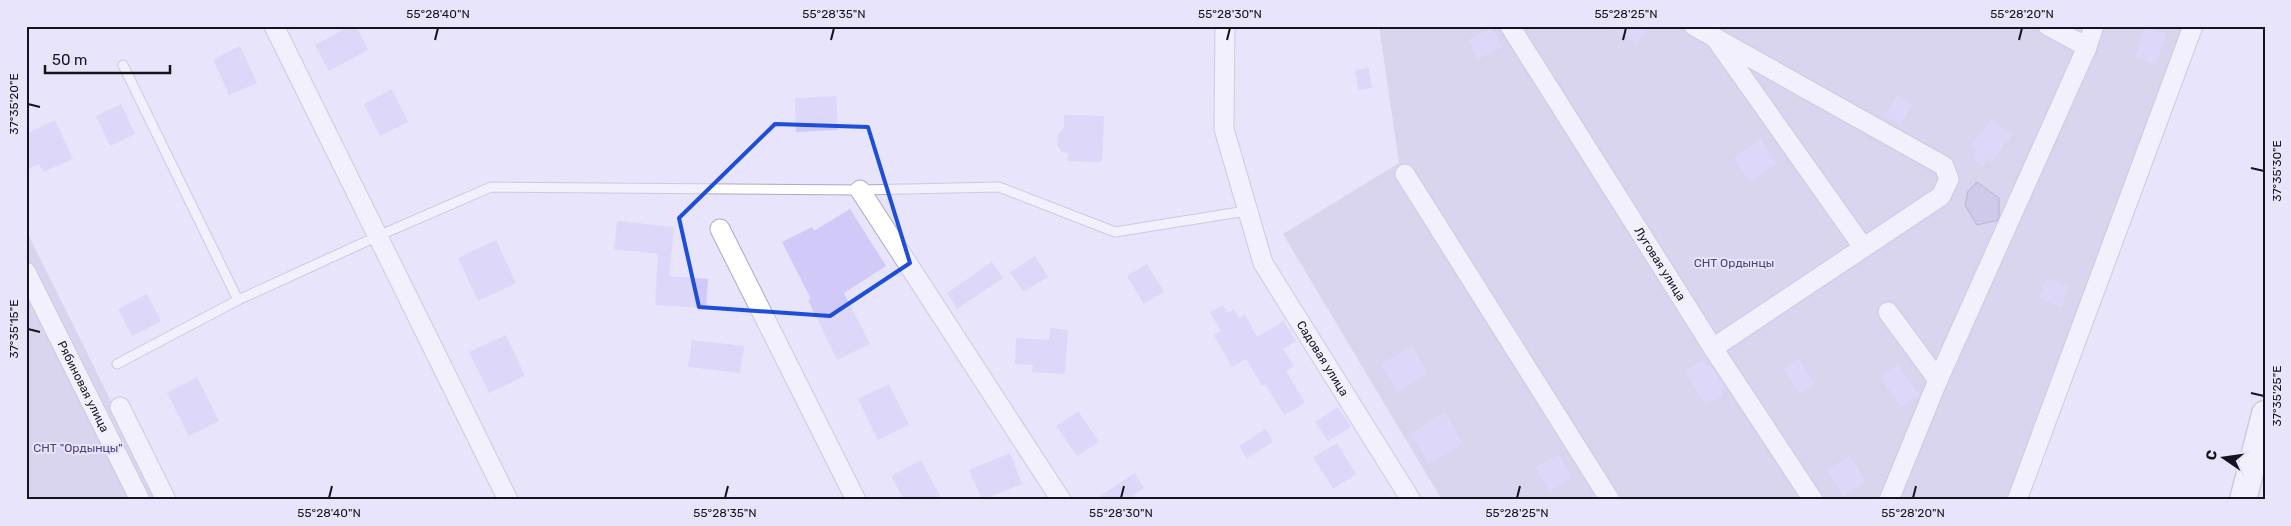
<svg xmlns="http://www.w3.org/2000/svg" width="2291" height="526" viewBox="0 0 2291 526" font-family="Rubik,sans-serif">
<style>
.green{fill:#c8c4e1}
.water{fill:#b1aad6;stroke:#827d9e}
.building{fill:#d1c9f8}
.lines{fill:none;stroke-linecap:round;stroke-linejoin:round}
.lane-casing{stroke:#ada9c4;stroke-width:11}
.street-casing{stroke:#ada9c4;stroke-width:21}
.secondary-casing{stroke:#ada9c4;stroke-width:29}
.lane{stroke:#fff;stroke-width:9}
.street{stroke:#fff;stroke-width:19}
.secondary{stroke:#fff;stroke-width:26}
.marked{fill:none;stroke:#1d4ed8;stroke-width:4;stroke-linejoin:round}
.ticks{fill:none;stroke:#15131d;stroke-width:2}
.labels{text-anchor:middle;stroke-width:4;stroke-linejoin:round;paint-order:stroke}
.park-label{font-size:12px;fill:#50427c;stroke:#e7e4fb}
.street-label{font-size:12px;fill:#15131d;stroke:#e7e4fb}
.neatline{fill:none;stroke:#15131d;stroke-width:2}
.ticks-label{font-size:12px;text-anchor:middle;fill:#15131d}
</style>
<rect width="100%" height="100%" fill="#e7e4fb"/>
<g class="green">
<path d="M1379,26H2185L2013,500H1442L1283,234L1399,163Z"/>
<path d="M26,230L160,500H26Z"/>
</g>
<path class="water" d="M1977,182L1999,198V220L1977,225L1965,205L1968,191Z"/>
<g class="building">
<path d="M350,26H356L368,50L329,71L315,45Z"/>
<path d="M1611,26H1650L1636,45Z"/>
<path d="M2145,27L2166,34L2156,64L2135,57Z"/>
<path d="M1492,28L1502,47L1478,59L1468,40Z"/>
<path d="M240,46L257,83L229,95L213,59Z"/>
<path d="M1369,68L1372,88L1358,90L1355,70Z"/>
<path d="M392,89L408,122L380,136L364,104Z"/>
<path d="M1896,95L1912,104L1901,125L1884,116Z"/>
<path d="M836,96L838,130L796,132L795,98Z"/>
<path d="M121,104L135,134L110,146L96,116Z"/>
<path d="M1064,115L1104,116L1102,162L1067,161L1068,153L1062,152L1057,145L1058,134L1064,128Z"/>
<path d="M1991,119L2012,135L1992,161L1988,158L1982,166L1974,160L1976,150L1971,146Z"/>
<path d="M55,120L73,159L43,172L39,164L26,170V134Z"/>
<path d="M1761,140L1776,164L1750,182L1734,158Z"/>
<path d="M850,209L886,266L844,293L870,344L837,360L808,300L811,299L782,242L812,227L814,231Z"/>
<path d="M617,221L674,227L669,276L708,279L706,308L655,305L658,254L614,249Z"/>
<path d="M496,240L516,283L478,301L458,258Z"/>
<path d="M1035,256L1048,277L1023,292L1010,272Z"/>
<path d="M992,262L1003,278L957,309L947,293Z"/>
<path d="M1147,264L1164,292L1144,304L1127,276Z"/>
<path d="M2047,278L2069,287L2061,307L2039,298Z"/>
<path d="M147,294L161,321L132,336L118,309Z"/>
<path d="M1223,305L1227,313L1234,309L1239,318L1245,314L1257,337L1284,321L1296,341L1283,349L1294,366L1286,371L1305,403L1284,415L1265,384L1262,386L1246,359L1232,367L1214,335L1221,331L1210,312Z"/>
<path d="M1050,328L1068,330L1065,374L1032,372L1033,365L1015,364L1016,338L1049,340Z"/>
<path d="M506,335L525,376L489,393L469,352Z"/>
<path d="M692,340L744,346L740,373L688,367Z"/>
<path d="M1412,346L1428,374L1397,392L1381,364Z"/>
<path d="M1799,358L1814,384L1799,394L1784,368Z"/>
<path d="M1703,360L1707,367L1710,365L1725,387L1720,390L1723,394L1705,405L1685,370Z"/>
<path d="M1898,365L1919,395L1901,407L1881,378Z"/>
<path d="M197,377L219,421L189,436L167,393Z"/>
<path d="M889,384L909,425L878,440L858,399Z"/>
<path d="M1338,407L1351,427L1328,441L1315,422Z"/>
<path d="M1078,411L1099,442L1077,456L1056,426Z"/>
<path d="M1444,413L1463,443L1429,464L1411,434Z"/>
<path d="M1266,429L1273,442L1247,458L1239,446Z"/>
<path d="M1337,443L1356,474L1333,489L1313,457Z"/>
<path d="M1010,453L1022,484L982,500L969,470Z"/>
<path d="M1559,455L1572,478L1549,491L1536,467Z"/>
<path d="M1849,456L1866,482L1843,496L1827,470Z"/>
<path d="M921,460L942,500H904L891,476Z"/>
<path d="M1135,473L1144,488L1133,495L1136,500H1093Z"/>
</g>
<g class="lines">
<g class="lane-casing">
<g id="lane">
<path d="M123,65L238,300L378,236L491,187L860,190L999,187L1115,232L1246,211"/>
<path d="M117,364L238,300"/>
</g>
</g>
<g class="street-casing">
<g id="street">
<path d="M274,26L508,500"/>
<path id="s1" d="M1225,26L1224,129L1263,263L1411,500"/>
<path id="s2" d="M1510,26L1713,348L1813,500"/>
<path d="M1694,26L1944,166L1949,179L1941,196L1713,348"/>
<path d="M2048,26L2087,47L2094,26"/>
<path d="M1718,42L1863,247"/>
<path d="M1405,174L1610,500"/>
<path d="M860,190L1061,500"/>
<path d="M720,229L856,500"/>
<path id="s3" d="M26,272L140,500"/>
<path d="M1888,312L1938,380"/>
<path d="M120,407L166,500"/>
<path d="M1889,500L1938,380L2087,47"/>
<path d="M2017,500L2193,26"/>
</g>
</g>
<g class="secondary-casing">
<path id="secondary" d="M2243,500L2265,414"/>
</g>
<use href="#lane" class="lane"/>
<use href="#street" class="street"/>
<use href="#secondary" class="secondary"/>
</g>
<path d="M0 0H2291V526H0ZM775,124L868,127L910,263L830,316L699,307L679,218Z" fill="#e7e4fb" fill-opacity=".55" fill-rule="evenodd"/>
<path class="marked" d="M775,124L868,127L910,263L830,316L699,307L679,218Z"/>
<path class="ticks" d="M435,40L438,28M831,40L834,28M1227,40L1230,28M1623,40L1626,28M2019,40L2022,28M28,104L40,107M2251,168L2264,171M28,329L40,332M2251,393L2264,396M329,498L332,486M725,498L728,486M1121,498L1124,486M1517,498L1520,486M1913,498L1916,486"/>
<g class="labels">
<g class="park-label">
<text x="1734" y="267">СНТ Ордынцы</text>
<text x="78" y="452">СНТ "Ордынцы"</text>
</g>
<g class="street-label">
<text dy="4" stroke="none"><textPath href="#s2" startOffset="281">Луговая улица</textPath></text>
<text dy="4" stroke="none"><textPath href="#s1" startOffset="355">Садовая улица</textPath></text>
<text dy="4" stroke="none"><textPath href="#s3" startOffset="128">Рябиновая улица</textPath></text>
</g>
</g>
<rect width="2291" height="526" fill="none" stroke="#e7e4fb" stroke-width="55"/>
<g transform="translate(2224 458) rotate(283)" stroke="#e7e4fb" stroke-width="4" paint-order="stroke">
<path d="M0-4L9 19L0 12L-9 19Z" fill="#15131d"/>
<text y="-8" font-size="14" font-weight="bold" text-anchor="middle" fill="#15131d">С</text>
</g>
<path d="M45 65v8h125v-8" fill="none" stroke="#15131d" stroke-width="2.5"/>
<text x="52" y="65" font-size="15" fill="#15131d" stroke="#e7e4fb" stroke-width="4" paint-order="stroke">50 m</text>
<rect x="28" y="28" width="2236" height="470" class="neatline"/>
<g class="ticks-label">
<text x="438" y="18">55°28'40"N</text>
<text x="834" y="18">55°28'35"N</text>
<text x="1230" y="18">55°28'30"N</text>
<text x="1626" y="18">55°28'25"N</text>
<text x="2022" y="18">55°28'20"N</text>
<text transform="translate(14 104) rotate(-90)" y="4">37°35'20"E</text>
<text transform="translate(2277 171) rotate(-90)" y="4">37°35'30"E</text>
<text transform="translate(14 329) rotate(-90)" y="4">37°35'15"E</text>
<text transform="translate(2277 396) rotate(-90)" y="4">37°35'25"E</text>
<text x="329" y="517">55°28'40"N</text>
<text x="725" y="517">55°28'35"N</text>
<text x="1121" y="517">55°28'30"N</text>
<text x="1517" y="517">55°28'25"N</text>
<text x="1913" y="517">55°28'20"N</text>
</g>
</svg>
